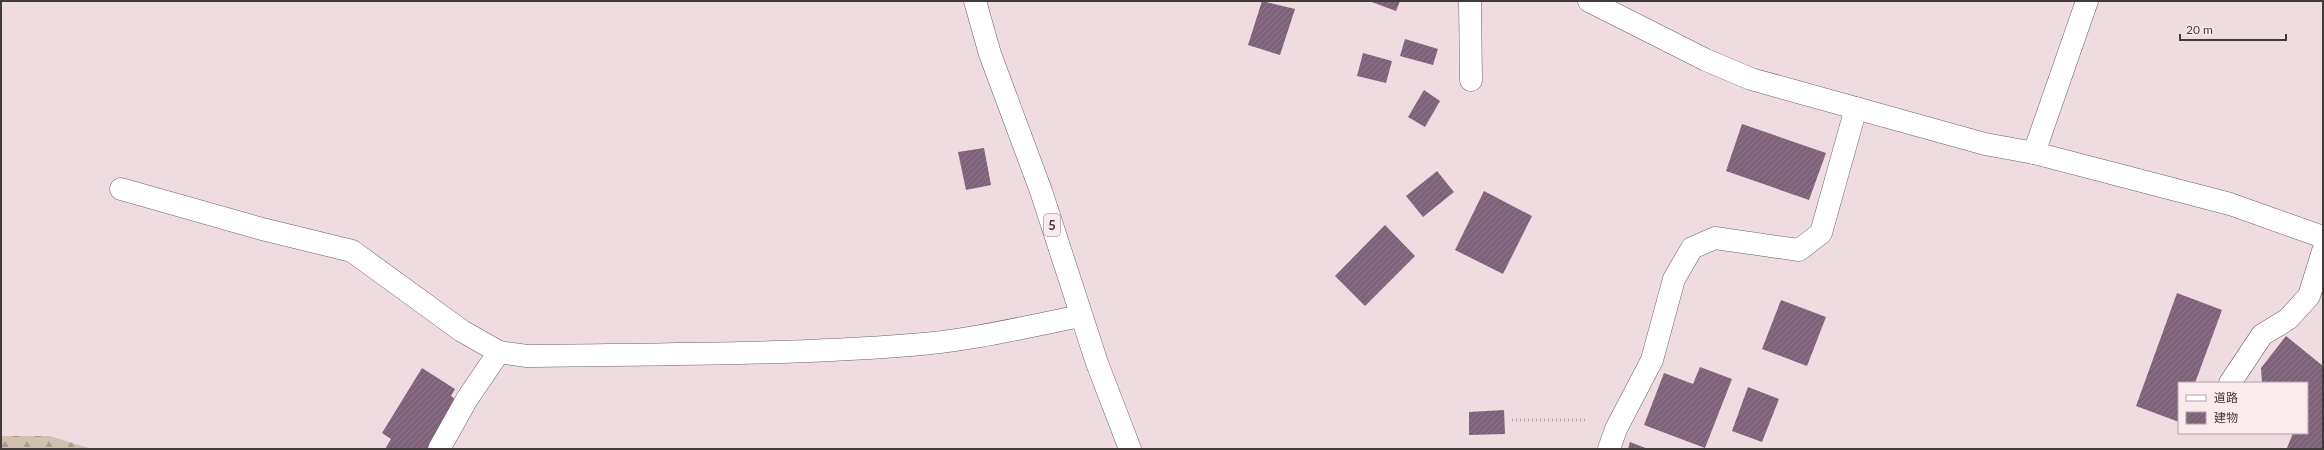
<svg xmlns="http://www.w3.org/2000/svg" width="2324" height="450" viewBox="0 0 2324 450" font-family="Lato,'Noto Sans JP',sans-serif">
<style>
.forest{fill:url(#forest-firs)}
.building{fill:url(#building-hatch)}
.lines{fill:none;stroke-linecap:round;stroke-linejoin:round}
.minor-casing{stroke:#6e5f62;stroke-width:23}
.major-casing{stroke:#6e5f62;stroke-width:23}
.path{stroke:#b1a3a6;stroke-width:2.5;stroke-dasharray:1 3;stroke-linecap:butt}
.minor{stroke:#fff;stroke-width:22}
.major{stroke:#fff;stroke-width:22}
.labels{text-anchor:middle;stroke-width:4;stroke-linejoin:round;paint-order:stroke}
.shield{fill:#fbeaed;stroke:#786f70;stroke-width:1}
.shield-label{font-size:13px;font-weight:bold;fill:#403a3b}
</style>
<defs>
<pattern id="forest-firs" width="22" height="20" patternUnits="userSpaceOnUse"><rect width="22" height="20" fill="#d0c0ad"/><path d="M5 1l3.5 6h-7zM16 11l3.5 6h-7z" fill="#aa9d8e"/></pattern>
<pattern id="building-hatch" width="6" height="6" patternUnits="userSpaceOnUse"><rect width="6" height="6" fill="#7d627a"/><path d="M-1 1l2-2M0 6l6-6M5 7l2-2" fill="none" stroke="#8f7a8c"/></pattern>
</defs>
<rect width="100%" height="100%" fill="#eedce0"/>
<path class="forest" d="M1,436H50L92,449H1Z"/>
<g class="building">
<path d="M1262,1L1295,9L1280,55L1248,45Z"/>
<path d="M1369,1H1400L1396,11Z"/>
<path d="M1405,39L1438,49L1433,65L1400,56Z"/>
<path d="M1363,53L1392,61L1386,83L1357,76Z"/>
<path d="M1424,90L1440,101L1425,127L1408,117Z"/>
<path d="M1742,124L1826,153L1809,200L1726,171Z"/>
<path d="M984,148L991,185L966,190L958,152Z"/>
<path d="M1437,171L1454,192L1423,217L1406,196Z"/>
<path d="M1484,191L1532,216L1503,274L1455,250Z"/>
<path d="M1385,225L1415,256L1365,306L1335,276Z"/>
<path d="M2177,293L2222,310L2195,383H2179V422L2136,406Z"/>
<path d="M1781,300L1826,317L1807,366L1762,349Z"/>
<path d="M2286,336L2323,366V449L2287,448L2293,433H2307V383H2262L2261,368Z"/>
<path d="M1700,367L1732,379L1705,448L1644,425L1664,373L1693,384Z"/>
<path d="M422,368L455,389L451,396L460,403L428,449H385L391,439L382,433Z"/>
<path d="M1748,387L1779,399L1762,442L1732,431Z"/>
<path d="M1504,410L1505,434L1469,435V412Z"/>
<path d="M1630,442L1648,449H1628Z"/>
</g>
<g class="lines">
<g class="minor-casing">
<g id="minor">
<path d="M1470,1L1471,80"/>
<path d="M1589,1L1706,60L1751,79L1985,144L2034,153L2230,204L2323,237"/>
<path d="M2034,153L2087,1"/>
<path d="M121,189L262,229L352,251L462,331L499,352"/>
<path d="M2230,383L2262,335L2288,319L2309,296L2323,251"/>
<path d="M439,449L467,399L499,352L527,356C655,354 784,355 911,345C968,341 1025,327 1081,316"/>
<path d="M1609,449L1616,429L1652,360L1674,279L1692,248L1715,238L1799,250L1821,233L1856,108"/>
</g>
</g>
<g class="major-casing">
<path id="major" d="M975,1L990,54L1041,191L1097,363L1130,449"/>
</g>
<path class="path" d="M1512,420H1588"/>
<use href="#minor" class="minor"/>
<use href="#major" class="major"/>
</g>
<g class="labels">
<rect class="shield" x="1044" y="214" width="16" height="22" rx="3"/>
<g class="shield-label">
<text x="1052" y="230">5</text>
</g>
</g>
<rect width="2324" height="450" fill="none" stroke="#403a3b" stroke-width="4"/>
<rect x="2178" y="382" width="130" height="52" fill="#fbeaed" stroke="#b0a4a6"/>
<rect x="2186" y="395" width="20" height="6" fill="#ffffff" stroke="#b0a4a6"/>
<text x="2214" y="402" font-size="12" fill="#403a3b">道路</text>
<rect x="2186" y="412" width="20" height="12" fill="url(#building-hatch)" stroke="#b0a4a6"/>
<text x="2214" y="422" font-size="12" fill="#403a3b">建物</text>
<path d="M2180 34v6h106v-6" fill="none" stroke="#403a3b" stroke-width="2"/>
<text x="2186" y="34" font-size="12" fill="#403a3b" stroke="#fbeaed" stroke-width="3" paint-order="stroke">20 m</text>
</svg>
